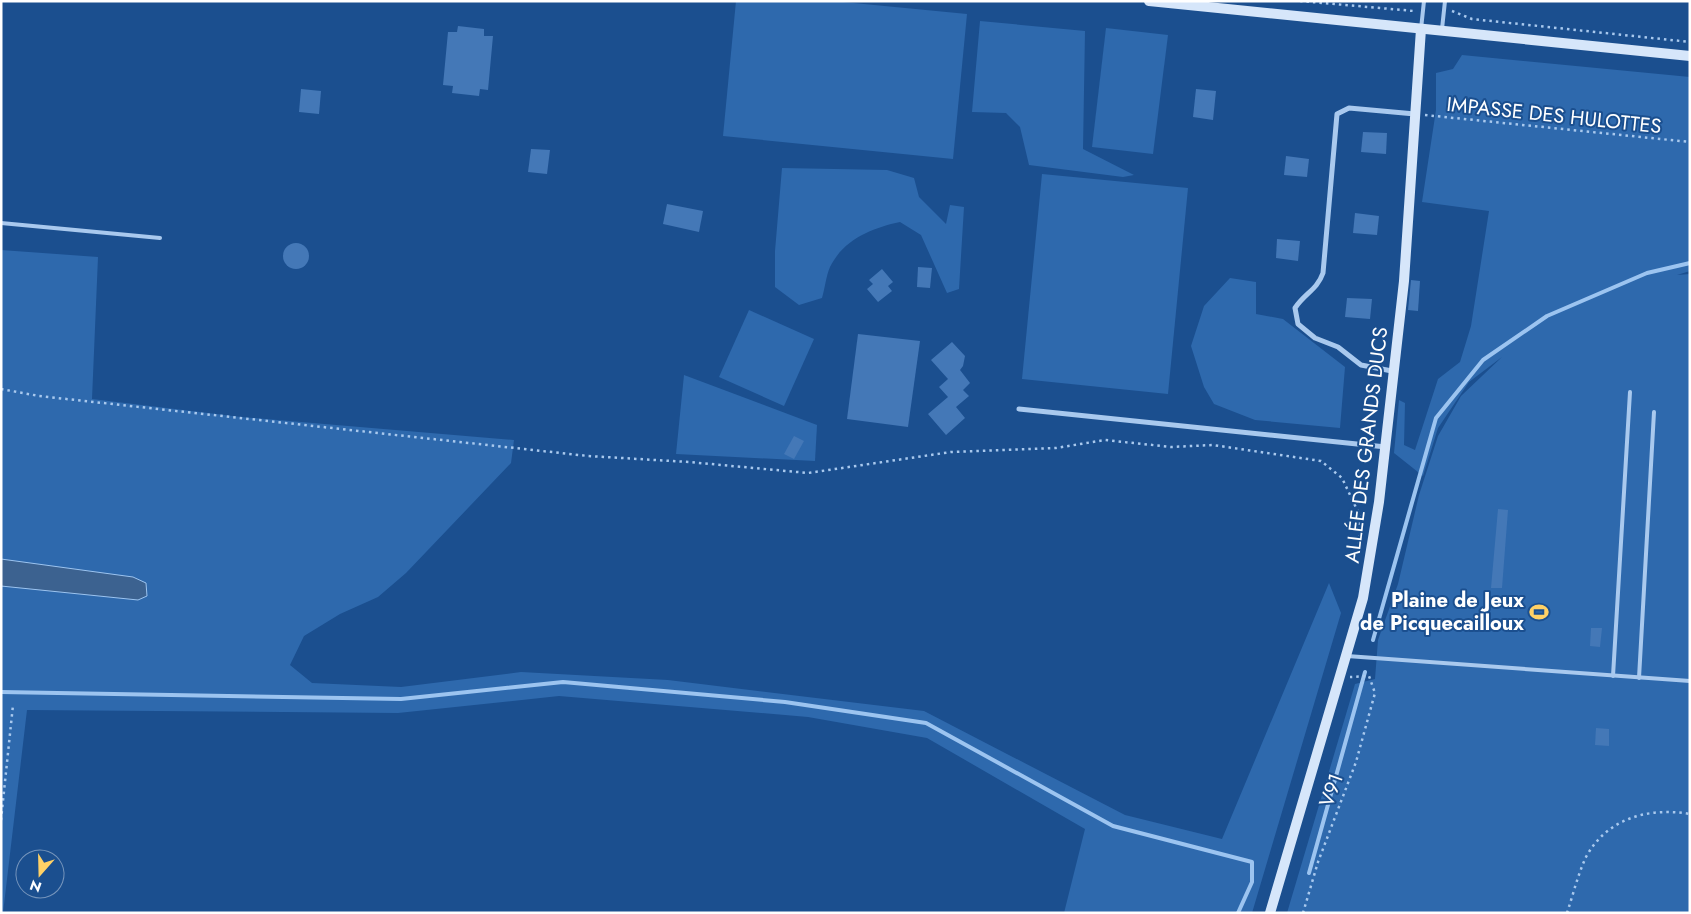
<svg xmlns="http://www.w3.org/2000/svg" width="1691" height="914" viewBox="0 0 1691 914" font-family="Jost,sans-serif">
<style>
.green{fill:#2e69ad}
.water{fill:#3c6290;stroke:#9cc4f0}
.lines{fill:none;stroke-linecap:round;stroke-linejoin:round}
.stream{stroke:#9cc4f0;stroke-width:4}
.building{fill:#4478b7}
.path{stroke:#a9c9ee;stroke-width:2.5;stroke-dasharray:2.5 4;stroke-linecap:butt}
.lane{stroke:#a9c9ee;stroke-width:4}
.street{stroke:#a9c9ee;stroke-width:5}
.secondary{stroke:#d6e6fa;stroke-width:10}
.labels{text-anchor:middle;stroke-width:4;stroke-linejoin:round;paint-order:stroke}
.street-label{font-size:20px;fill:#fff;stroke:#1b4f8f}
.poi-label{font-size:20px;font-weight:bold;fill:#fff;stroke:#1b4f8f;text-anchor:end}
</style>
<rect width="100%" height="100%" fill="#1b4f8f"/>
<g class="green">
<path d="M736,1H833L967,14L953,159L723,136Z"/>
<path d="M980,21L1085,31L1083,149L1134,175L1123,177L1029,165L1020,127L1006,113L972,112Z"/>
<path d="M1106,28L1168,35L1153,154L1092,147Z"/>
<path d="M1462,55L1690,77V271L1677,275L1690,274V913H1287L1355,684L1375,679L1378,640L1398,584L1419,495L1438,436L1461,396L1502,357L1469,382L1438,428L1423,476L1394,453L1399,400L1405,403L1404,445L1415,450L1438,379L1460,362L1471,326L1489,211L1422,202L1436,110V73L1453,69Z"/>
<path d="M782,168L887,170L914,178L919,197L946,224L950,205L964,207L959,289L947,293L921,235L900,222C872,228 844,239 830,267C826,276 825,288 822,298L799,305L775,287V251Z"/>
<path d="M1042,174L1188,188L1168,394L1022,379Z"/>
<path d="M1,250L98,257L92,399L241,417L514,440L511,463L406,573L378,597L340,614L304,636L290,665L312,683L401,687L521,672L668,680L924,711L1125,815L1222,839L1329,583L1341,613L1252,913H1064L1085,829L927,738L808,717L559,696L398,713L27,710L3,913H1Z"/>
<path d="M1230,278L1256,282V314L1283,319L1345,367L1340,428L1255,420L1214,404L1204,387L1191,346L1204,306Z"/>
<path d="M749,310L814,339L784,406L719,377Z"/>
<path d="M684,375L817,425L815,461L676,454Z"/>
</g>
<path class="water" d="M1,559L133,577L146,583L147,596L138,600L1,586Z"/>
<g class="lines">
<g class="stream">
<path d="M1373,640L1436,418L1483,360L1547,316L1647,273L1690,263"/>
<path d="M1,692L401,699L563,682L785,702L926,723L1113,826L1252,862V882L1238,913"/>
<path d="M1309,873L1365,672"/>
</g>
</g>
<g class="building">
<path d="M458,26L484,29V36H493L488,90L480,89L479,96L452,93L453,86L443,85L448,32H457Z"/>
<path d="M301,89L321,91L319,114L299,112Z"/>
<path d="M1196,89L1216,91L1213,120L1193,117Z"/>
<path d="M1363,132L1387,133L1386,154L1361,152Z"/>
<path d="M531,149L550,150L547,174L528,172Z"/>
<path d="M1286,156L1309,159L1307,177L1284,175Z"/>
<path d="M667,204L703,211L699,232L663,224Z"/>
<path d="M1355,213L1379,216L1377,235L1353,233Z"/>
<path d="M1277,239L1300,241L1298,261L1276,258Z"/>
<circle cx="296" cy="256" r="13"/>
<path d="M918,267L932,268L930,288L917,287Z"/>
<path d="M882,269L893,282L888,286L892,291L878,302L867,289L873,284L869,280Z"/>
<path d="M1411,280L1420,281L1418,311L1408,310Z"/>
<path d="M1347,298L1372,299L1370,319L1345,317Z"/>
<path d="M858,334L920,341L908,427L847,419Z"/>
<path d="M952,342L965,356L963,366L960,370L970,383L963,390L969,396L956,407L965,418L946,435L928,414L948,397L939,387L948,379L931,360Z"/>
<path d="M794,436L804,441L794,459L784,454Z"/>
<path d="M1498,509L1508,510L1502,588H1491Z"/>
<path d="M1591,628H1602L1600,647L1590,646Z"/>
<path d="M1596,728L1609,729V746L1595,745Z"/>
</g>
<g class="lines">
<g class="path">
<path d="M1300,1L1414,11"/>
<path d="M1452,11L1472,19L1690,42"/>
<path d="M1425,115L1690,142"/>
<path d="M1,389L39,396L588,456L689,462L808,473L951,452L1056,448L1105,440L1171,447L1213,445L1321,461L1342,478L1360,516L1359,544"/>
<path d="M1,820L13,705"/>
<path d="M1303,913L1318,862L1356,762L1375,693L1369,676L1350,677"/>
<path d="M1567,913C1573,895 1578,874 1586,857C1607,818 1649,807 1690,814"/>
</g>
<g class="lane">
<path d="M1421,29L1424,1"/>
<path d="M1442,29L1445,1"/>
<path d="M1,223L160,238"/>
<path d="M1347,656L1690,681"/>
<path d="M1613,676L1630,392"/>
<path d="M1639,678L1654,412"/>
</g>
<g class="street">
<path d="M1392,371L1361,365L1338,347L1315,338L1298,324L1295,308C1305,293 1317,290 1323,273L1337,114L1349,108L1415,114"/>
<path d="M1019,409L1386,447"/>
</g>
<g class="secondary">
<path d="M1149,1L1690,56"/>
<path d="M1270,913L1363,598L1379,502L1404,281L1421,29"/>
</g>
</g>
<defs>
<g id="stadium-bare" transform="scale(1.5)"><path d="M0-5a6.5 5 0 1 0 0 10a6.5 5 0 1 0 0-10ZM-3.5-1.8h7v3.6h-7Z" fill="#ffd166" stroke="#1b4f8f" stroke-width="2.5" paint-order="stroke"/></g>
</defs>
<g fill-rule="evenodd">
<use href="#stadium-bare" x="1539" y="612"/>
</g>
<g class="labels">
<g class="street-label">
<text transform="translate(1554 115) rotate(6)" y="7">IMPASSE DES HULOTTES</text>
<text transform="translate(1366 445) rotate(-83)" y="7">ALLÉE DES GRANDS DUCS</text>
<text transform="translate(1331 790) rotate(-70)" y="7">V91</text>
</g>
<g class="poi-label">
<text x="1524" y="607">Plaine de Jeux<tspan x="1524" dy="23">de Picquecailloux</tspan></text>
</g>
</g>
<rect width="1691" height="914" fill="none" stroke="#ffffff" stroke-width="5"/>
<g transform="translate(40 874) rotate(200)"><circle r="24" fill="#1b4f8f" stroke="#7695bc"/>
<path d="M0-4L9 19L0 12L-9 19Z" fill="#ffd166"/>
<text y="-8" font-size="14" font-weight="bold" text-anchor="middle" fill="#ffffff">N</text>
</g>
</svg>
